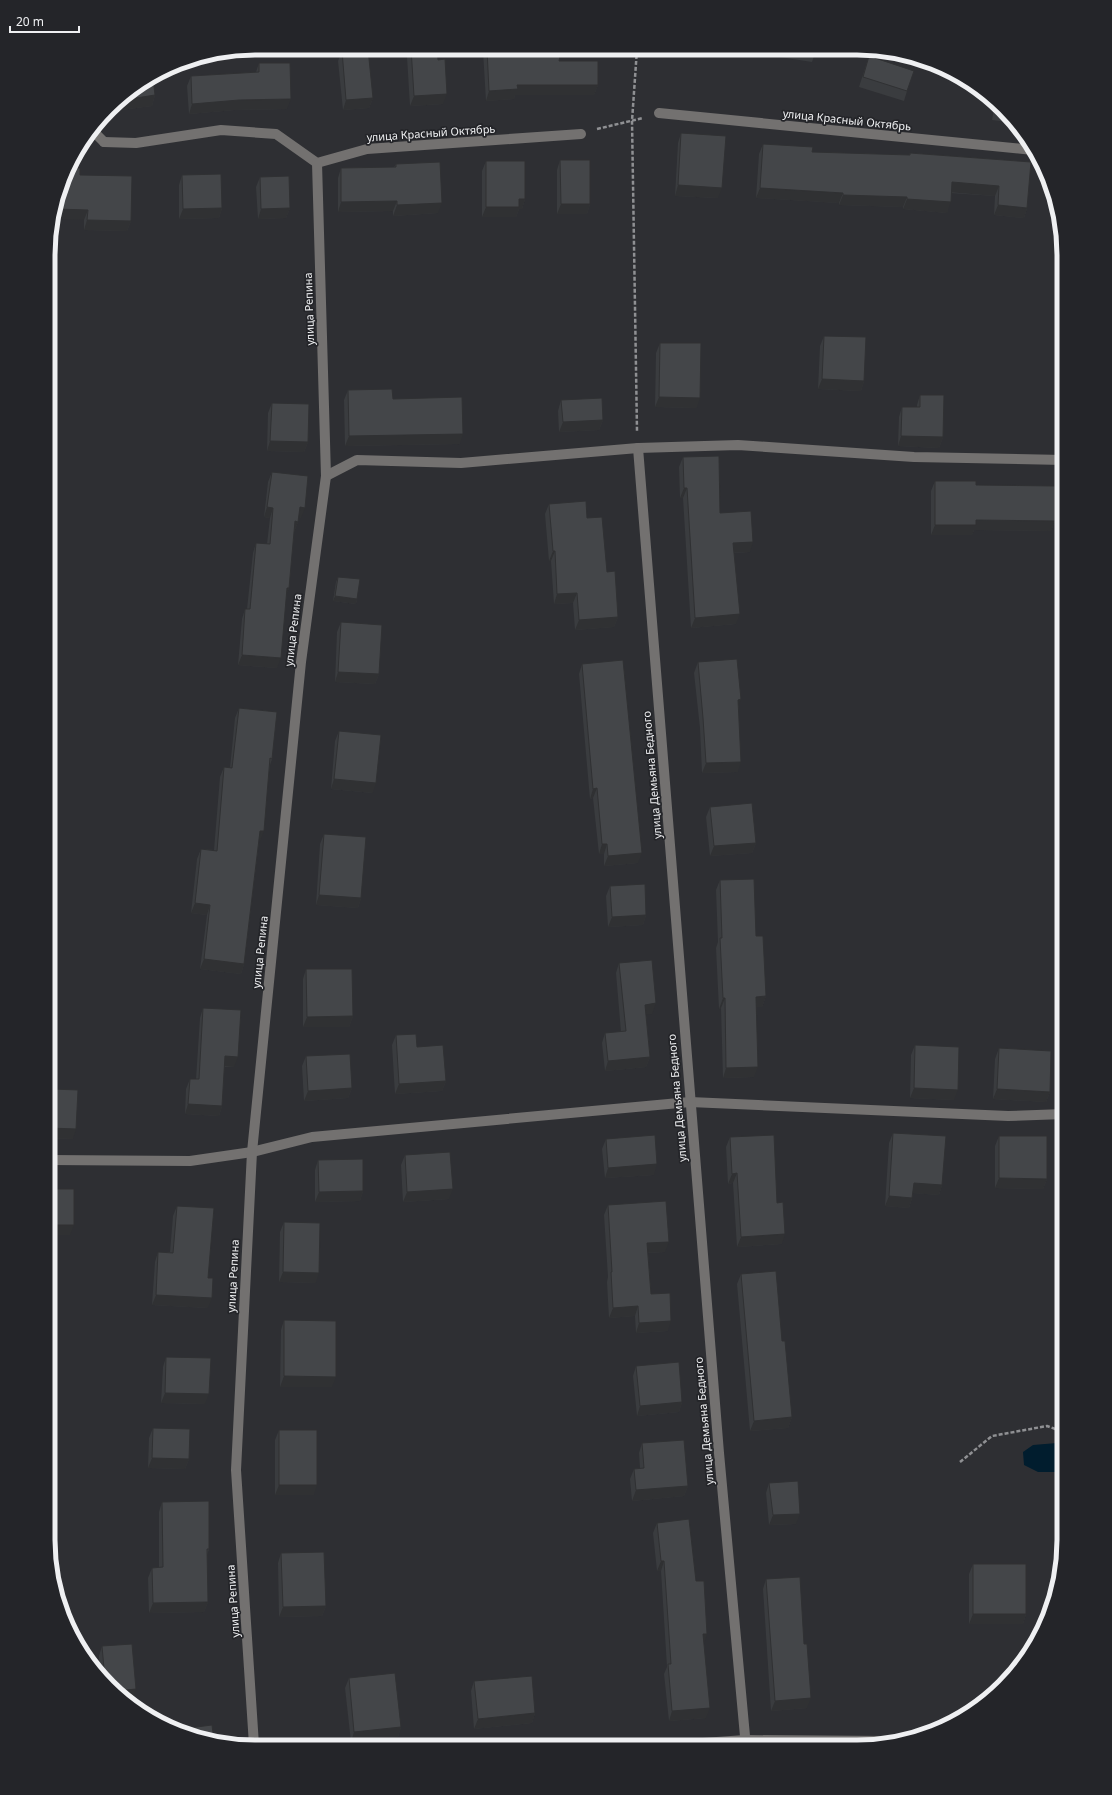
<svg xmlns="http://www.w3.org/2000/svg" width="1112" height="1795" viewBox="0 0 1112 1795" font-family="'Noto Sans',sans-serif">
<style>
.water{fill:#011d2e}
.lines{fill:none;stroke-linecap:round;stroke-linejoin:round}
.path{stroke:#8f9093;stroke-width:2.5;stroke-dasharray:4 2;stroke-linecap:butt}
.service{stroke:#737170;stroke-width:10}
.minor{stroke:#737170;stroke-width:10}
.wall{fill:#3a3c3f}
.shaded-wall{fill:#303133}
.building{fill:#444649;stroke:#303133}
.labels{text-anchor:middle;stroke-width:3.5;stroke-linejoin:round;paint-order:stroke}
.street-label{font-size:11px;fill:#eff0f2;stroke:#242529}
.rim{fill:none;stroke:#eff0f2;stroke-width:5}
</style>
<rect width="100%" height="100%" fill="#2e2f33"/>
<path class="water" d="M1057,1443L1064,1444V1470L1061,1472H1038L1024,1465L1023,1452L1033,1445Z"/>
<g class="lines">
<g class="path">
<path d="M637,49L632,121L637,431"/>
<path d="M597,129L643,118"/>
<path d="M960,1462L992,1436L1047,1426L1064,1432"/>
</g>
<g class="service">
<path d="M94,132L104,142"/>
<path d="M326,476L357,460L461,463L638,448L738,445L914,457L1064,460"/>
<path d="M49,1160L190,1161L252,1152L312,1137L690,1102L1008,1116L1064,1114"/>
<path d="M661,1746L745,1740L886,1741"/>
</g>
<g class="minor">
<path d="M659,113L1033,150"/>
<path d="M104,142L136,143L221,130L276,134L317,163L367,149L581,134"/>
<path d="M638,448L719,1453L746,1747"/>
<path d="M254,1745L236,1470L252,1152L301,662L326,476L317,163"/>
</g>
</g>
<g class="wall">
<path d="M410,48L437,49L443,104L410,106L407,57Z"/>
<path d="M484,49H515L516,55L559,61L598,85L594,95H515L514,99L486,101L483,51Z"/>
<path d="M762,49L816,50L812,62L761,54Z"/>
<path d="M342,51L373,98L369,108L343,110L338,61Z"/>
<path d="M869,56L907,91L904,101L859,87Z"/>
<path d="M259,63L287,109L235,110L189,114L187,86L191,76L256,72Z"/>
<path d="M155,95L152,106L113,111V107L118,100Z"/>
<path d="M995,103L1015,123L992,120Z"/>
<path d="M681,133L718,198L675,196L678,143Z"/>
<path d="M763,144L812,152L909,155L910,153L1031,162L1027,208L1024,218L994,215L995,196L951,193L947,213L903,209V207L839,205V203L756,198L759,154Z"/>
<path d="M560,160L590,204L587,214H557V170Z"/>
<path d="M486,161L525,199L522,209H519L516,217H482V171Z"/>
<path d="M396,164L438,213L393,216V211L338,212V178L341,168L394,167Z"/>
<path d="M80,175L131,221L127,231L84,230V220Z"/>
<path d="M182,175L222,208L219,218L179,219V185Z"/>
<path d="M260,177L290,208L286,218L258,219L256,187Z"/>
<path d="M1058,223L1060,237H1056Z"/>
<path d="M824,336L864,381L861,391L818,389L820,346Z"/>
<path d="M660,343L697,408L655,407L656,353Z"/>
<path d="M348,390L393,399L460,444L345,446L344,400Z"/>
<path d="M920,395L943,437L939,448L898,446L899,417L902,407H917V405Z"/>
<path d="M561,400L603,420L599,430L559,432L558,411Z"/>
<path d="M272,403L308,442L304,452L267,451L268,413Z"/>
<path d="M683,457L720,513L750,552L734,553L736,624L691,628L683,498H680L679,467Z"/>
<path d="M272,472L301,518L299,517L298,522L294,532L289,588L286,595L277,668L238,665L242,619L245,609H247L253,553L256,543L267,544L270,518L264,517L268,482Z"/>
<path d="M935,481L976,485L1055,521L1051,531L974,530L972,535H931V491Z"/>
<path d="M549,504L587,518L607,572L618,617L614,627L575,630L573,603L554,604L551,561H549L545,514Z"/>
<path d="M338,577L357,599L356,604L333,601L336,582Z"/>
<path d="M341,622L379,674L375,684L335,682L337,632Z"/>
<path d="M698,662L739,706L738,772L702,773L700,728L694,673Z"/>
<path d="M582,664L638,863L604,866V854H599L593,798L590,799L579,674Z"/>
<path d="M239,708L272,759L270,765L260,841H259L244,964L241,974L200,969L207,915L191,913L197,859L201,849L214,850L220,777L224,767L230,768L235,718Z"/>
<path d="M339,731L373,793L331,789L335,741Z"/>
<path d="M710,807L756,843L752,853L710,856L706,817Z"/>
<path d="M324,834L361,898L358,908L316,905L320,844Z"/>
<path d="M720,880L756,936L766,996L762,1007H756L754,1077L723,1078L721,1008L719,1009L716,948L718,942L716,890Z"/>
<path d="M610,886L646,915L643,925L608,927L606,896Z"/>
<path d="M619,963L652,1014H646L650,1057L646,1067L605,1071L602,1043L605,1033L621,1032L616,973Z"/>
<path d="M306,969L353,1016L349,1027H303V979Z"/>
<path d="M203,1008L234,1067H224L222,1106L219,1116L185,1114L186,1089L190,1079H196L200,1018Z"/>
<path d="M396,1035L417,1047L446,1081L442,1091L395,1094L392,1045Z"/>
<path d="M915,1045L954,1100L910,1098L911,1055Z"/>
<path d="M999,1048L1050,1092L1046,1102L993,1099L995,1059Z"/>
<path d="M306,1056L352,1088L348,1098L304,1101L302,1066Z"/>
<path d="M52,1089L73,1139L49,1138V1099Z"/>
<path d="M893,1133L942,1185L939,1195L913,1193L912,1198L909,1208L885,1206L889,1143Z"/>
<path d="M999,1136L1047,1179L1043,1189L995,1188V1146Z"/>
<path d="M730,1137L777,1203L782,1244L737,1247L733,1183L728,1184L726,1147Z"/>
<path d="M606,1139L654,1175L605,1178L602,1149Z"/>
<path d="M405,1155L449,1199L403,1202L401,1165Z"/>
<path d="M318,1160L363,1191L360,1201L315,1202V1170Z"/>
<path d="M608,1205L665,1252L648,1253L651,1294L668,1331L636,1333L635,1316L609,1318L607,1282L608,1277L604,1215Z"/>
<path d="M177,1206L208,1308L152,1305L155,1262L158,1252H170L173,1216Z"/>
<path d="M284,1222L316,1283L279,1282L280,1232Z"/>
<path d="M741,1274L782,1341L792,1417L788,1428L750,1431L737,1284Z"/>
<path d="M284,1320L332,1387H280L281,1330Z"/>
<path d="M166,1357L205,1404L161,1403L163,1367Z"/>
<path d="M636,1366L682,1402L679,1412L637,1416L633,1376Z"/>
<path d="M153,1428L189,1459L185,1469L148,1468L149,1438Z"/>
<path d="M279,1430L314,1495H275V1440Z"/>
<path d="M642,1443L688,1486L684,1496L632,1501L630,1479L634,1469L640,1468L639,1453Z"/>
<path d="M769,1483L796,1524L769,1525L766,1493Z"/>
<path d="M162,1502L209,1549L207,1555L208,1602L204,1612L149,1613L148,1578L152,1568L159,1567V1512Z"/>
<path d="M657,1523L704,1643L706,1718L669,1721L664,1674L667,1667L661,1571H657L653,1533Z"/>
<path d="M281,1553L326,1606L322,1616L279,1617L278,1563Z"/>
<path d="M973,1564L1026,1614L1023,1624H969V1574Z"/>
<path d="M766,1579L804,1644L807,1708L771,1711L763,1589Z"/>
<path d="M102,1646L132,1699L125,1700L100,1675L99,1656Z"/>
<path d="M349,1678L401,1727L398,1737L351,1742L345,1688Z"/>
<path d="M474,1681L535,1713L532,1723L474,1729L471,1691Z"/>
</g>
<g class="shaded-wall">
<path d="M517,85H598L594,95H515L514,99L486,101L489,91Z"/>
<path d="M447,94L443,104L410,106L414,96Z"/>
<path d="M155,95L152,106L113,111L116,103L117,101Z"/>
<path d="M373,98L369,108L343,110L346,100Z"/>
<path d="M291,99L287,109L235,110L189,114L192,104L239,100Z"/>
<path d="M952,182L999,186L995,196L948,192Z"/>
<path d="M678,185L722,188L718,198L675,196Z"/>
<path d="M760,188L843,193L839,203L756,198Z"/>
<path d="M843,195L907,197L903,207L839,205Z"/>
<path d="M519,199H525L522,209H519L516,217H482L486,207Z"/>
<path d="M907,199L951,202L947,213L903,209Z"/>
<path d="M397,201L393,211L338,212L341,202Z"/>
<path d="M442,203L438,213L393,216L397,205Z"/>
<path d="M561,204H590L587,214H557Z"/>
<path d="M998,205L1027,208L1024,218L994,215Z"/>
<path d="M222,208L219,218L179,219L183,209Z"/>
<path d="M290,208L286,218L258,219L261,209Z"/>
<path d="M56,209L88,210L84,220L53,219Z"/>
<path d="M87,220L131,221L127,231L84,230Z"/>
<path d="M1059,229L1060,237H1056Z"/>
<path d="M822,379L864,381L861,391L818,389Z"/>
<path d="M659,397L700,398L697,408L655,407Z"/>
<path d="M603,420L599,430L559,432L563,422Z"/>
<path d="M463,434L460,444L345,446L349,436Z"/>
<path d="M901,436L943,437L939,448L898,446Z"/>
<path d="M270,441L308,442L304,452L267,451Z"/>
<path d="M684,488H687L683,498H680Z"/>
<path d="M267,507L273,508L270,518L264,517Z"/>
<path d="M300,507L305,508L301,518L296,517Z"/>
<path d="M976,520L1055,521L1051,531L974,530L972,535H931L935,525Z"/>
<path d="M295,521L298,522L294,532Z"/>
<path d="M753,542L750,552L729,553L733,543Z"/>
<path d="M553,551H555L551,561H549Z"/>
<path d="M287,588H289L285,598Z"/>
<path d="M577,593L573,603L554,604L557,594Z"/>
<path d="M335,596L357,599L356,604L333,601Z"/>
<path d="M740,614L736,624L691,628L695,618Z"/>
<path d="M618,617L614,627L575,630L579,620Z"/>
<path d="M242,655L281,658L277,668L238,665Z"/>
<path d="M338,672L379,674L375,684L335,682Z"/>
<path d="M741,699L737,709L738,700Z"/>
<path d="M741,762L738,772L702,773L706,763Z"/>
<path d="M334,779L376,783L373,793L331,789Z"/>
<path d="M597,788L593,798L590,799L593,789Z"/>
<path d="M260,831H264L260,841H257Z"/>
<path d="M756,843L752,853L710,856L714,846Z"/>
<path d="M602,844H607L604,854H599Z"/>
<path d="M642,853L638,863L604,866L608,856Z"/>
<path d="M319,895L361,898L358,908L316,905Z"/>
<path d="M195,903L210,905L207,915L191,913Z"/>
<path d="M646,915L643,925L608,927L612,917Z"/>
<path d="M204,959L244,964L241,974L200,969Z"/>
<path d="M766,996L762,1007H753L756,997Z"/>
<path d="M723,998H725L721,1008L719,1009Z"/>
<path d="M656,1003L652,1014L641,1015L645,1005Z"/>
<path d="M353,1016L349,1027H303L307,1017Z"/>
<path d="M225,1056L238,1057L234,1067L221,1066Z"/>
<path d="M650,1057L646,1067L605,1071L608,1061Z"/>
<path d="M758,1067L754,1077L723,1078L726,1068Z"/>
<path d="M446,1081L442,1091L395,1094L399,1084Z"/>
<path d="M352,1088L348,1098L304,1101L308,1091Z"/>
<path d="M914,1088L958,1090L954,1100L910,1098Z"/>
<path d="M997,1089L1050,1092L1046,1102L993,1099Z"/>
<path d="M188,1104L222,1106L219,1116L185,1114Z"/>
<path d="M50,1128L76,1129L73,1139L49,1138V1133Z"/>
<path d="M657,1164L654,1175L605,1178L608,1168Z"/>
<path d="M737,1173L733,1183L728,1184L732,1174Z"/>
<path d="M999,1178L1047,1179L1043,1189L995,1188Z"/>
<path d="M914,1183L942,1185L939,1195L910,1193Z"/>
<path d="M453,1189L449,1199L403,1202L407,1192Z"/>
<path d="M363,1191L360,1201L315,1202L319,1192Z"/>
<path d="M889,1196L912,1198L909,1208L885,1206Z"/>
<path d="M48,1225H74L70,1235H48Z"/>
<path d="M785,1234L782,1244L737,1247L741,1237Z"/>
<path d="M669,1242L665,1252L644,1253L647,1243Z"/>
<path d="M283,1272L319,1273L316,1283L279,1282Z"/>
<path d="M156,1295L212,1298L208,1308L152,1305Z"/>
<path d="M638,1306L635,1316L609,1318L613,1308Z"/>
<path d="M671,1321L668,1331L636,1333L639,1323Z"/>
<path d="M284,1376L336,1377L332,1387H280Z"/>
<path d="M165,1393L209,1394L205,1404L161,1403Z"/>
<path d="M682,1402L679,1412L637,1416L640,1406Z"/>
<path d="M792,1417L788,1428L750,1431L754,1421Z"/>
<path d="M152,1458L189,1459L185,1469L148,1468Z"/>
<path d="M279,1485H317L314,1495H275Z"/>
<path d="M688,1486L684,1496L632,1501L636,1490Z"/>
<path d="M800,1514L796,1524L769,1525L773,1515Z"/>
<path d="M661,1561H664L661,1571H657Z"/>
<path d="M208,1602L204,1612L149,1613L153,1603Z"/>
<path d="M326,1606L322,1616L279,1617L283,1607Z"/>
<path d="M973,1614H1026L1023,1624H969Z"/>
<path d="M703,1634H707L704,1644Z"/>
<path d="M136,1689L132,1699L125,1700L116,1691Z"/>
<path d="M811,1698L807,1708L771,1711L775,1701Z"/>
<path d="M710,1708L706,1718L669,1721L672,1711Z"/>
<path d="M535,1713L532,1723L474,1729L478,1719Z"/>
<path d="M401,1727L398,1737L351,1742L354,1732Z"/>
</g>
<g class="building">
<path d="M411,48L437,49L438,60L445,59L447,94L414,96Z"/>
<path d="M368,49L373,98L346,100L342,51Z"/>
<path d="M487,49H515L516,55L560,56L559,61H598V85H517L518,89L489,91Z"/>
<path d="M798,50H816V52Z"/>
<path d="M869,56L914,71L907,91L863,77Z"/>
<path d="M259,63H290L291,99L239,100L192,104L191,76L259,72Z"/>
<path d="M153,78L155,95L117,101L118,100Z"/>
<path d="M996,104L1003,111L996,110Z"/>
<path d="M681,133L726,136L722,188L678,185Z"/>
<path d="M763,144L813,147L812,152L910,155V153L1031,162L1027,208L998,205L999,186L952,182L951,202L907,199V197L843,195V193L760,188Z"/>
<path d="M560,160H590V204H561Z"/>
<path d="M486,161H525V199H519V207H486Z"/>
<path d="M440,162L442,203L397,205V201L341,202V168L396,167V164Z"/>
<path d="M68,168H80V175L132,176L131,221L87,220L88,210L56,209Z"/>
<path d="M221,174L222,208L183,209L182,175Z"/>
<path d="M289,176L290,208L261,209L260,177Z"/>
<path d="M824,336L866,337L864,381L822,379Z"/>
<path d="M660,343H701L700,398L659,397Z"/>
<path d="M392,389L393,399L462,397L463,434L349,436L348,390Z"/>
<path d="M920,395H944L943,437L901,436L902,407H920Z"/>
<path d="M602,398L603,420L563,422L561,400Z"/>
<path d="M272,403L309,404L308,442L270,441Z"/>
<path d="M719,456L720,513L751,511L753,542L733,543L740,614L695,618L687,488H684L683,457Z"/>
<path d="M272,472L308,476L305,508L300,507L298,522L295,521L289,588H287L281,658L242,655L245,609H250L256,543L270,544L273,508L267,507Z"/>
<path d="M935,481H976V485L1055,486V521L976,520V525H935Z"/>
<path d="M586,501L587,518L602,517L607,572L615,571L618,617L579,620L577,593L557,594L555,551H553L549,504Z"/>
<path d="M338,577L360,579L357,599L335,596Z"/>
<path d="M341,622L382,625L379,674L338,672Z"/>
<path d="M737,659L741,699L738,700L741,762L706,763L703,718L698,662Z"/>
<path d="M623,660L642,853L608,856L607,844H602L597,788L593,789L582,664Z"/>
<path d="M239,708L277,712L272,759L270,758L264,831H260L244,964L204,959L210,905L195,903L201,849L217,851L224,767L232,768Z"/>
<path d="M339,731L381,735L376,783L334,779Z"/>
<path d="M752,803L756,843L714,846L710,807Z"/>
<path d="M324,834L366,837L361,898L319,895Z"/>
<path d="M754,879L756,936H763L766,996L756,997L758,1067L726,1068L725,998H723L720,938H722L720,880Z"/>
<path d="M645,884L646,915L612,917L610,886Z"/>
<path d="M652,960L656,1003L645,1005L650,1057L608,1061L605,1033L626,1031L619,963Z"/>
<path d="M306,969H352L353,1016L307,1017Z"/>
<path d="M203,1008L241,1010L238,1057L225,1056L222,1106L188,1104L190,1079H199Z"/>
<path d="M416,1034L417,1047L443,1045L446,1081L399,1084L396,1035Z"/>
<path d="M915,1045L959,1047L958,1090L914,1088Z"/>
<path d="M999,1048L1051,1051L1050,1092L997,1089Z"/>
<path d="M350,1054L352,1088L308,1091L306,1056Z"/>
<path d="M52,1089L78,1090L76,1129L50,1128Z"/>
<path d="M893,1133L946,1136L942,1185L914,1183L912,1198L889,1196Z"/>
<path d="M655,1135L657,1164L608,1168L606,1139Z"/>
<path d="M774,1135L777,1203L783,1202L785,1234L741,1237L737,1173L732,1174L730,1137Z"/>
<path d="M999,1136H1047V1179L999,1178Z"/>
<path d="M450,1152L453,1189L407,1192L405,1155Z"/>
<path d="M363,1159V1191L319,1192L318,1160Z"/>
<rect x="48" y="1189" width="26" height="36"/>
<path d="M666,1201L669,1242L647,1243L651,1294L670,1293L671,1321L639,1323L638,1306L613,1308L611,1272H612L608,1205Z"/>
<path d="M177,1206L214,1208L208,1278H213L212,1298L156,1295L158,1252L173,1253Z"/>
<path d="M284,1222L320,1223L319,1273L283,1272Z"/>
<path d="M776,1271L782,1341H785L792,1417L754,1421L741,1274Z"/>
<path d="M284,1320L336,1321V1377L284,1376Z"/>
<path d="M166,1357L211,1358L209,1394L165,1393Z"/>
<path d="M679,1362L682,1402L640,1406L636,1366Z"/>
<path d="M153,1428L190,1429L189,1459L152,1458Z"/>
<rect x="279" y="1430" width="38" height="55"/>
<path d="M684,1440L688,1486L636,1490L634,1469L644,1468L642,1443Z"/>
<path d="M798,1481L800,1514L773,1515L769,1483Z"/>
<path d="M209,1501V1549H207L208,1602L153,1603L152,1568L163,1567L162,1502Z"/>
<path d="M689,1519L696,1581H704L707,1634H703L710,1708L672,1711L668,1664H671L664,1561H661L657,1523Z"/>
<path d="M324,1552L326,1606L283,1607L281,1553Z"/>
<rect x="973" y="1564" width="53" height="50"/>
<path d="M800,1577L804,1644H807L811,1698L775,1701L766,1579Z"/>
<path d="M132,1644L136,1689L116,1691L105,1680L102,1646Z"/>
<path d="M395,1673L401,1727L354,1732L349,1678Z"/>
<path d="M532,1676L535,1713L478,1719L474,1681Z"/>
<path d="M212,1725L214,1741L176,1731L173,1730Z"/>
</g>
<g class="labels">
<g class="street-label">
<text transform="translate(847 120) rotate(6)" y="4">улица Красный Октябрь</text>
<text transform="translate(431 133) rotate(-4)" y="4">улица Красный Октябрь</text>
<text transform="translate(309 309) rotate(-92)" y="4">улица Репина</text>
<text transform="translate(293 630) rotate(-83)" y="4">улица Репина</text>
<text transform="translate(652 775) rotate(-95)" y="4">улица Демьяна Бедного</text>
<text transform="translate(260 952) rotate(-84)" y="4">улица Репина</text>
<text transform="translate(677 1098) rotate(-95)" y="4">улица Демьяна Бедного</text>
<text transform="translate(233 1276) rotate(-87)" y="4">улица Репина</text>
<text transform="translate(704 1421) rotate(-95)" y="4">улица Демьяна Бедного</text>
<text transform="translate(233 1601) rotate(-94)" y="4">улица Репина</text>
</g>
</g>
<path d="M0 0H1112V1795H0ZM255 55H857A200 200 0 0 1 1057 255V1540A200 200 0 0 1 857 1740H255A200 200 0 0 1 55 1540V255A200 200 0 0 1 255 55Z" fill="#242529" fill-rule="evenodd"/>
<path class="rim" d="M255 55H857A200 200 0 0 1 1057 255V1540A200 200 0 0 1 857 1740H255A200 200 0 0 1 55 1540V255A200 200 0 0 1 255 55Z"/>
<path d="M10 26v6h69v-6" fill="none" stroke="#eff0f2" stroke-width="2"/>
<text x="16" y="26" font-size="12" fill="#eff0f2" stroke="#242529" stroke-width="3" paint-order="stroke">20 m</text>
</svg>
